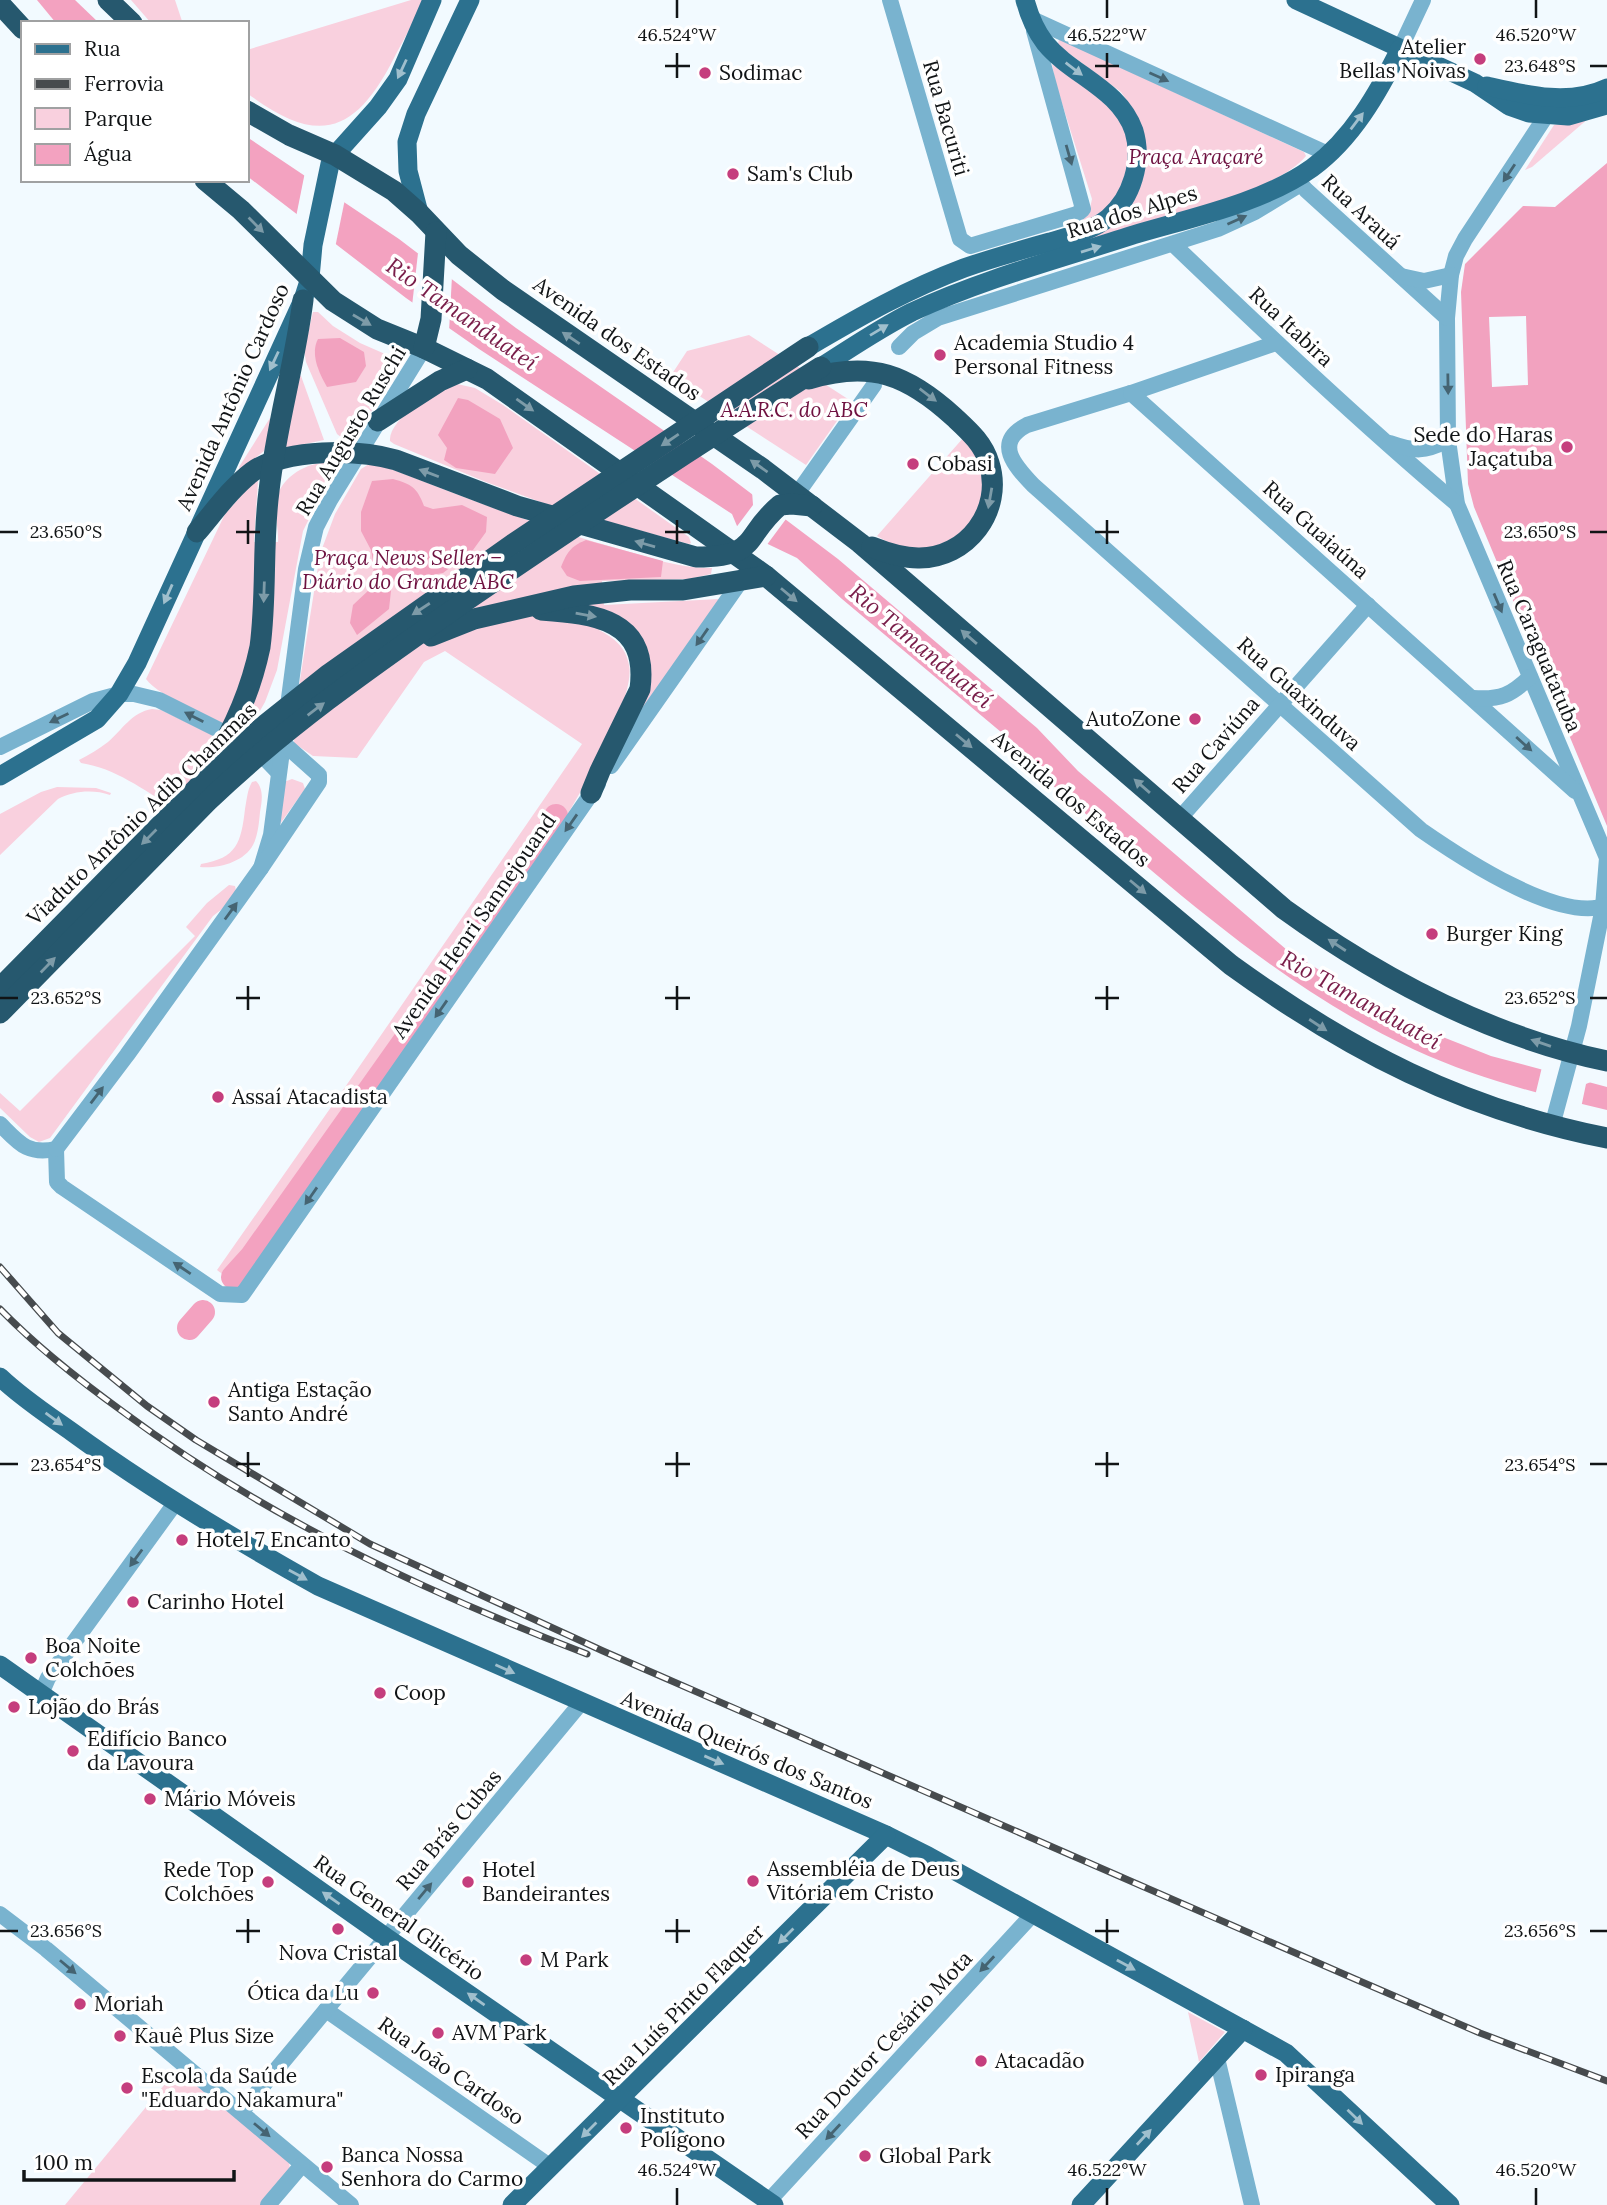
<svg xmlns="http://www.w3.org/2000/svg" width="1607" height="2205" viewBox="0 0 1607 2205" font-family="Lora,serif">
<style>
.green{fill:#f9d0de}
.forest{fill:#f2a2bf;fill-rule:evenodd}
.water{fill:#f3a2c0}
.pier{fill:#f2faff}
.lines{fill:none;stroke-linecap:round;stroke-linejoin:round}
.river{stroke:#f3a2c0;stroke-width:24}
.minor{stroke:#79b3cf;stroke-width:16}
.major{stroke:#2c718f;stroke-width:19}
.highway{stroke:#26586e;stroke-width:21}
.rail-casing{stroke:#474b4e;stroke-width:7}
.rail{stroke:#fff;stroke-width:4.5;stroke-dasharray:13;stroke-linecap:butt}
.oneway{fill:#a0bfcd}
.oneway2{fill:#456472}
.oneway3{fill:#7d9ba8}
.ticks{fill:none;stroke:#111416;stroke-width:2.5}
.poi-dot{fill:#c53e7d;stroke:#fff;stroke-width:2.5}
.labels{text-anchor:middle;stroke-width:7;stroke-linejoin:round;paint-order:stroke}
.poi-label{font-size:21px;fill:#111416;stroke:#fff;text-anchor:start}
.street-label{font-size:21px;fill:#111416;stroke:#fff}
.park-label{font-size:21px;font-style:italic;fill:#6e1140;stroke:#fff}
.water-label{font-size:23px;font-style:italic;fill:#791d49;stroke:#fff}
.ticks-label{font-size:18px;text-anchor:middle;fill:#111416;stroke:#fff;stroke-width:7;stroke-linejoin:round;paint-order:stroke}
</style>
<rect width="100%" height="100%" fill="#f2faff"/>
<g class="green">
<path d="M131,0H175L182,21L151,23Z"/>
<path d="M411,0H423C415,20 404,39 394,58C355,135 317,146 247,93V50Z"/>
<path d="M1059,39L1304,152L1306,156C1276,194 1138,226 1088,241L1125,213L1136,114L1121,92L1063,49L1058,44Z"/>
<path d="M1052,64C1072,78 1097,91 1113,110C1139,141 1131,194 1097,216C1091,220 1083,222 1077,225L1076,223L1089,213L1092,199L1055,81Z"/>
<path d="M1589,118L1532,167L1525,170L1554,125Z"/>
<path d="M313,312H318L333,326L360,343L401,361L358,434C351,440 344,440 337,434L306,362L304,350Z"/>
<path d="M749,335L851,401L806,465L670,377L687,351Z"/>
<path d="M299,375L301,376L324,440L286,448L284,443Z"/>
<path d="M457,384L475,388L503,405L689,537L691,543L689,544L554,507L486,482L394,444L390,441C388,418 437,391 457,384Z"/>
<path d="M270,418L272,420L264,451L240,470L239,467Z"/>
<path d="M964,437C972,450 980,462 982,477C986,516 956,547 918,549C903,550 889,543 877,536Z"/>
<path d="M332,463L334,469L303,531L277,670L265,702L249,730L240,733C218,721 159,697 146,679L225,514L255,480L258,481L254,542H278C279,528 273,511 277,497C284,474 310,461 332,463Z"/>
<path d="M369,464L383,466C462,496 541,528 623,550C652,558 681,569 712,568L711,574L689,579L602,581L604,605L719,599L630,726L646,694L621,617L604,609L599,630C614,638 626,647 629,665C636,701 576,799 557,833L244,1277C234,1284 225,1276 217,1270L350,1080L582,744L445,651L424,662L357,758L313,756L294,743L296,705L320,554L335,514L361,469Z"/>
<path d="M152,709L161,710L241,748L173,808C144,790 115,768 81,763L79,760C89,755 99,749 108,742C122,730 132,712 152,709Z"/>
<path d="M292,779L303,783L305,789L280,824L284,782Z"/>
<path d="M256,781C264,789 262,801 260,812C259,823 258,835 253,845C244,862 218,869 200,867L201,864C237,858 241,843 245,809C247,799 247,791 252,782Z"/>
<path d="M57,787L96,788L111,793L110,795C93,789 73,791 58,799L0,855V814L41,792Z"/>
<path d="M229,885L235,886L236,891L222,909L213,916L50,1138L39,1142L30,1137L0,1108V1093L20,1111L195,936L186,927L207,903Z"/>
<path d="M1188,2012L1225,2032L1199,2062L1198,2057Z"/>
<path d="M179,2067L289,2161L290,2171L261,2205H65Z"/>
</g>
<g class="forest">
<path d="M1607,163V826L1474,507L1468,484L1461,292L1465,264L1523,206L1555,207ZM1526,316L1528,385L1492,387L1489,317Z"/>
<path d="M340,338L364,352L366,366L356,382L327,387C319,373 310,354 318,339Z"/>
<path d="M458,398L468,400L500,419L513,448L495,474L456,468L444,460L447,448L438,435Z"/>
<path d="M393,479C411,484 417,487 424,506L433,509L462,505L487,517L486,532L473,550L443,573L392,582L389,609L357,635L350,623L353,605L370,589L374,567L371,550L361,531V512L372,481Z"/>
<path d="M586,540L663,561L661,577L580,581L567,576L561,567C567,552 571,546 586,540Z"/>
</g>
<g class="water">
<path d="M37,0H75L99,23H56Z"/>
<path d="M247,137L399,239L516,328L712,464L838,559L1037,728L1078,771L1287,950L1358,994L1425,1030L1491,1056L1607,1087V1110C1542,1095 1476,1078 1415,1050C1272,984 1156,873 1037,772L1020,748L842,599L797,558L743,532L737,526L732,514L479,349L406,298L247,176Z"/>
</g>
<g class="pier">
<path d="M305,172L345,199L335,248L296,217Z"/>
<path d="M418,253L452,276L449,332L412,306Z"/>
<path d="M752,491L792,519H786L766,546L741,535L735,529L753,505Z"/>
<path d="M1542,1067L1593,1081L1586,1084L1581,1108L1535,1096Z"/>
</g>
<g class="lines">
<g class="river">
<path d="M233,1277L252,1256L535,857L556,816"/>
<path d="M189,1328L203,1312"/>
</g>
<g class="minor">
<path d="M890,0L960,239L970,246L1077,214L1083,209L1034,31"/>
<path d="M1030,18L1328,154"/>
<path d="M1400,49L1423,0"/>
<path d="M1546,116L1465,239L1456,256L1451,275L1447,318L1448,440L1457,504L1607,858L1603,907L1579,1026L1552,1126"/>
<path d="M1296,178L1306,190L1447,318"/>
<path d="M1173,244C1266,333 1359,421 1457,504"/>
<path d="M1401,276L1424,281L1451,275"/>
<path d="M1276,343L1131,393L1027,425C993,443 1015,466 1033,485L1421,830C1460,857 1560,924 1607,905"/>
<path d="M899,347L913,333L938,318L1218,229L1255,212L1296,187"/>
<path d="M1131,393L1575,791"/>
<path d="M1390,443C1416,452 1424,452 1448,440"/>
<path d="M797,494L874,385"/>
<path d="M1473,698C1501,700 1511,695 1530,677"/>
<path d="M0,747L93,701L119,694H134L159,700L255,748L278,772"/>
<path d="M611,766L745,575"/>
<path d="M1180,818L1368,605"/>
<path d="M261,868L271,835L306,569L316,527L330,500L424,348"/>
<path d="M0,1124C19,1143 27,1155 56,1149"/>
<path d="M56,1149L57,1182L62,1187L220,1294L242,1295L598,784"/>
<path d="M56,1149L127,1055L261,868L319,782V775L282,742"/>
<path d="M41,1694L48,1678L176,1502"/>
<path d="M0,1914L46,1949L351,2205"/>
<path d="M326,2010L551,2167"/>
<path d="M1217,2058L1252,2205"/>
<path d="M241,2112L581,1703"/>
<path d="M268,2205L302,2165"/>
<path d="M765,2205L1033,1914"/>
</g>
<g class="major">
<path d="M1296,0L1475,83L1509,106L1529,113L1568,116L1607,105"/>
<path d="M1487,86C1526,95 1569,106 1607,88"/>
<path d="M419,213L408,171L407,142L416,114L470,0"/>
<path d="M808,347C859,317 908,289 964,268C992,258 1021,250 1050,242C1070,236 1092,231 1108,218C1132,198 1143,161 1134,131C1119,88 1072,76 1045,43C1035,30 1029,15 1025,0"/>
<path d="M821,367C851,348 880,328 912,312C983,279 1059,259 1133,235C1190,218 1263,203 1312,168C1352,139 1378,93 1400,49"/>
<path d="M0,776L97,719L119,694L137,663L303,300L310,278L313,245L330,164L335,155L378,107L398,79L432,0"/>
<path d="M0,1377C22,1398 48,1415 72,1432C150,1489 234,1539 318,1586L886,1835L928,1856L1286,2053L1450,2205"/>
<path d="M0,1665L387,1938L774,2205"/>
<path d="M512,2205L886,1835"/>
<path d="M1081,2205L1243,2029"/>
</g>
<g class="highway">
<path d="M108,0L132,23"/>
<path d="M0,4L23,29"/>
<path d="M247,111L289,135L335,155L394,191L419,213L459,255L503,290L763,469L860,543L1284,909C1381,979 1489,1036 1607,1061"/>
<path d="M205,180L241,210L333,301L377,329L424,348L487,379L766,576L1231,965C1350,1051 1462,1109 1607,1138"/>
<path d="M424,348L431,319L436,232"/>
<path d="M809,379C871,360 908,375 954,417C969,431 983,443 989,463C1004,510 967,559 918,558C902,558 887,553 872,547"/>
<path d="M378,421L440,381L467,369"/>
<path d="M197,532C214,512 231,488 252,472C286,448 358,449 396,460L517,506L696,557C760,557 742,537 780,505L792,504L812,506"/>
<path d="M541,610C595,614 649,619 640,689L600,771L591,793"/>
<path d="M431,636L474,619L574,596L630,590H683L766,576"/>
<path d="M211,766C234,729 251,690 260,647C267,595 262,543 269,491C276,426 295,364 303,300"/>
<path d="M0,988L197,788L260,729L329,674L513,544L808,347"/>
<path d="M0,1013L208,801C287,725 377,663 467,600C583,520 702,442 821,367"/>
</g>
<g class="rail-casing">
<g id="rail">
<path d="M0,1267L58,1333L147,1406L196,1440L370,1544L603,1651L1355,1979L1480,2033L1607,2081"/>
<path d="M0,1309C37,1347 79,1380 122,1411C263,1516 423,1591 587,1654"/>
</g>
</g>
<use href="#rail" class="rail"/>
</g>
<defs><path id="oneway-solid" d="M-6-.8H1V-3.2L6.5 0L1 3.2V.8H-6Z" transform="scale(1.75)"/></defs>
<g class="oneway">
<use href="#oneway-solid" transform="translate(402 69) rotate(115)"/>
<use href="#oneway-solid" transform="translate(1074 69) rotate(37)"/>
<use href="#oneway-solid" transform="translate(1357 121) rotate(-53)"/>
<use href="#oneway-solid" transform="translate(1091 249) rotate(-17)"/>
<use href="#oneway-solid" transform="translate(879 330) rotate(-31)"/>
<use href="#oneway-solid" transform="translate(274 361) rotate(115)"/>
<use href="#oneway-solid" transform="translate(168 594) rotate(114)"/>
<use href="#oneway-solid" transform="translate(54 1419) rotate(36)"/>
<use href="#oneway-solid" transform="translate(298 1575) rotate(29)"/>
<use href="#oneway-solid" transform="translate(505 1669) rotate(24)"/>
<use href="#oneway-solid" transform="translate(714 1760) rotate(23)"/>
<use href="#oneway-solid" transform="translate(331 1898) rotate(-145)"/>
<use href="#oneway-solid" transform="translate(786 1936) rotate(135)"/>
<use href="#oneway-solid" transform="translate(1126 1965) rotate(29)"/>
<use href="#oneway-solid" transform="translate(476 1999) rotate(-145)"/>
<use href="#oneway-solid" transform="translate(1355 2117) rotate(44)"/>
<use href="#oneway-solid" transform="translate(589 2130) rotate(135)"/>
<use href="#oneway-solid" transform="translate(1144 2137) rotate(-47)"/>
</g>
<g class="oneway2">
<use href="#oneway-solid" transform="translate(1159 77) rotate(24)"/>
<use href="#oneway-solid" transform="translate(1069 155) rotate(74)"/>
<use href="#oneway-solid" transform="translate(1509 173) rotate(124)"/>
<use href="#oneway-solid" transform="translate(1237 220) rotate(-24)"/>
<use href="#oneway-solid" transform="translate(1448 384) rotate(89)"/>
<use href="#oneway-solid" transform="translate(1498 603) rotate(67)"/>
<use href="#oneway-solid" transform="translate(702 637) rotate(125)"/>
<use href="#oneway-solid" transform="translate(194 717) rotate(-153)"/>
<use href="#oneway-solid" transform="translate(59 718) rotate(154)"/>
<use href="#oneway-solid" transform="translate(1524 744) rotate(42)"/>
<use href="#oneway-solid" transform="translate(571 823) rotate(125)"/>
<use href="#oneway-solid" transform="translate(231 911) rotate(-54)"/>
<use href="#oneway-solid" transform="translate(441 1009) rotate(125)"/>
<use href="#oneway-solid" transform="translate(97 1095) rotate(-53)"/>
<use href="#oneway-solid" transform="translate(311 1196) rotate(125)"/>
<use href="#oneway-solid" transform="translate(182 1268) rotate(-146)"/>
<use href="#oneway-solid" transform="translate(136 1558) rotate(126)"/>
<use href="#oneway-solid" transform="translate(425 1891) rotate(-50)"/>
<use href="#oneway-solid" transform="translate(987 1964) rotate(133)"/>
<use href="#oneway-solid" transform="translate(68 1967) rotate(40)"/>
<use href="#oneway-solid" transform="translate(262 2130) rotate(40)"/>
<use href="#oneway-solid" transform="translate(833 2132) rotate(133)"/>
</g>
<g class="oneway3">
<use href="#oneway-solid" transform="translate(256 225) rotate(45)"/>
<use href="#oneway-solid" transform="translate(362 320) rotate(30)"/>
<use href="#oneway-solid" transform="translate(571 338) rotate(-146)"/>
<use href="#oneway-solid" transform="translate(928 395) rotate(37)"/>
<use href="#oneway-solid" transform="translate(525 405) rotate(35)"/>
<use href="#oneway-solid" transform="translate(670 440) rotate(146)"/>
<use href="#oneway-solid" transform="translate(759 466) rotate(-145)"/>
<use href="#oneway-solid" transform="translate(429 473) rotate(-159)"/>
<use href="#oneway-solid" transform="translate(990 498) rotate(100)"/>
<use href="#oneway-solid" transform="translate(645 544) rotate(-164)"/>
<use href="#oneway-solid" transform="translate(264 592) rotate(92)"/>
<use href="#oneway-solid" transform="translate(789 595) rotate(40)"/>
<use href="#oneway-solid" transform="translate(421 609) rotate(147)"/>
<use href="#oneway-solid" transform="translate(586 615) rotate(10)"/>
<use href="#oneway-solid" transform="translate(969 637) rotate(-139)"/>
<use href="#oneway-solid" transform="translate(316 709) rotate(-37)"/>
<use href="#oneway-solid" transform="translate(964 741) rotate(40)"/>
<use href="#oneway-solid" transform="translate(1142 786) rotate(-139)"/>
<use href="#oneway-solid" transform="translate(149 837) rotate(135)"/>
<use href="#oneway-solid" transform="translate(1138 887) rotate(40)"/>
<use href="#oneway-solid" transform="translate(1337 945) rotate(-147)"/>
<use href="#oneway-solid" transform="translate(48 965) rotate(-46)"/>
<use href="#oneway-solid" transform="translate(1318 1025) rotate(33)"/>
<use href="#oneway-solid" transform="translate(1541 1043) rotate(-161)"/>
</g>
<path class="ticks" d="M677,0V18M1107,0V18M1536,0V18M677,53V78M1107,53V78M665,66H690M1095,66H1119M1590,66H1607M248,520V544M677,520V544M1107,520V544M0,532H18M236,532H260M665,532H690M1095,532H1119M1590,532H1607M248,986V1010M677,986V1010M1107,986V1010M0,998H18M236,998H260M665,998H690M1095,998H1119M1590,998H1607M248,1452V1477M677,1452V1477M1107,1452V1477M0,1464H18M236,1464H260M665,1464H690M1095,1464H1119M1590,1464H1607M248,1919V1943M677,1919V1943M1107,1919V1943M0,1931H18M236,1931H260M665,1931H690M1095,1931H1119M1590,1931H1607M677,2188V2205M1107,2188V2205M1536,2188V2205"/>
<g class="poi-dot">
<circle cx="1480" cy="59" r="7"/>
<circle cx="705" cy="73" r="7"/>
<circle cx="733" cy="174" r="7"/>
<circle cx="940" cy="355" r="7"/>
<circle cx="1567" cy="447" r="7"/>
<circle cx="913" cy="464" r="7"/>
<circle cx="1195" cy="719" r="7"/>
<circle cx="1432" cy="934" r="7"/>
<circle cx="218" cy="1097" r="7"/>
<circle cx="214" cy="1402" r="7"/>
<circle cx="182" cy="1540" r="7"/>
<circle cx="133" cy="1602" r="7"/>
<circle cx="31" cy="1658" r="7"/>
<circle cx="380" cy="1693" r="7"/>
<circle cx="14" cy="1707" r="7"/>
<circle cx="73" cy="1751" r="7"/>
<circle cx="150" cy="1799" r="7"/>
<circle cx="753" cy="1881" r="7"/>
<circle cx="268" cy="1882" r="7"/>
<circle cx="468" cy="1882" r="7"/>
<circle cx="338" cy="1929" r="7"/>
<circle cx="526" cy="1960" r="7"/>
<circle cx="373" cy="1993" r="7"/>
<circle cx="80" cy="2004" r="7"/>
<circle cx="438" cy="2033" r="7"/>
<circle cx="120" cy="2036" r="7"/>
<circle cx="981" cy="2061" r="7"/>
<circle cx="1261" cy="2075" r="7"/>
<circle cx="127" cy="2088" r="7"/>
<circle cx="626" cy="2128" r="7"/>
<circle cx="865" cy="2156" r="7"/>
<circle cx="327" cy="2167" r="7"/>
</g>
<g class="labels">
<g class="poi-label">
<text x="1466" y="54" text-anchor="end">Atelier<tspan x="1466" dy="24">Bellas Noivas</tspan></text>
<text x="719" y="80">Sodimac</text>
<text x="747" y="181">Sam's Club</text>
<text x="954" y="350">Academia Studio 4<tspan x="954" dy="24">Personal Fitness</tspan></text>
<text x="1553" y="442" text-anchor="end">Sede do Haras<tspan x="1553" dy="24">Jaçatuba</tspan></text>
<text x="927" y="471">Cobasi</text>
<text x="1181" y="726" text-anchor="end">AutoZone</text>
<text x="1446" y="941">Burger King</text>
<text x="232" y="1104">Assaí Atacadista</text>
<text x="228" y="1397">Antiga Estação<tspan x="228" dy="24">Santo André</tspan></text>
<text x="196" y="1547">Hotel 7 Encanto</text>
<text x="147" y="1609">Carinho Hotel</text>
<text x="45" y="1653">Boa Noite<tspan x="45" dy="24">Colchões</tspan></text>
<text x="394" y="1700">Coop</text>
<text x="28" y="1714">Lojão do Brás</text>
<text x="87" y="1746">Edifício Banco<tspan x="87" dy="24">da Lavoura</tspan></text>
<text x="164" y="1806">Mário Móveis</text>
<text x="767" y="1876">Assembléia de Deus<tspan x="767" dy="24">Vitória em Cristo</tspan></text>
<text x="254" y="1877" text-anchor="end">Rede Top<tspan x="254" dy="24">Colchões</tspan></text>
<text x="482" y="1877">Hotel<tspan x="482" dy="24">Bandeirantes</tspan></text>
<text x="338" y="1960" text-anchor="middle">Nova Cristal</text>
<text x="540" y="1967">M Park</text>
<text x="359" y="2000" text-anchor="end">Ótica da Lu</text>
<text x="94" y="2011">Moriah</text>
<text x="452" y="2040">AVM Park</text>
<text x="134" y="2043">Kauê Plus Size</text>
<text x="995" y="2068">Atacadão</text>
<text x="1275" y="2082">Ipiranga</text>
<text x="141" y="2083">Escola da Saúde<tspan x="141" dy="24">"Eduardo Nakamura"</tspan></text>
<text x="640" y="2123">Instituto<tspan x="640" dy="24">Polígono</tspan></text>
<text x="341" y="2162">Banca Nossa<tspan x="341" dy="24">Senhora do Carmo</tspan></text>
<text x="879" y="2163">Global Park</text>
</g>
<g class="street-label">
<text transform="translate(946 118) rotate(74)" y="7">Rua Bacuriti</text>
<text transform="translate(1132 212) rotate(-17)" y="7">Rua dos Alpes</text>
<text transform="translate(1361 212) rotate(43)" y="7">Rua Arauá</text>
<text transform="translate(1291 327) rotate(43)" y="7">Rua Itabira</text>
<text transform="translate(617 339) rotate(35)" y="7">Avenida dos Estados</text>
<text transform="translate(233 397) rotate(-66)" y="7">Avenida Antônio Cardoso</text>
<text transform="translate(351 431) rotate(-59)" y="7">Rua Augusto Ruschi</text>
<text transform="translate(1316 530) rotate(42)" y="7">Rua Guaiaúna</text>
<text transform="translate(1539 646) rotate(67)" y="7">Rua Caraguatatuba</text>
<text transform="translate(1299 694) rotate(42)" y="7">Rua Guaxinduva</text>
<text transform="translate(1216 745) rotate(-49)" y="7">Rua Caviúna</text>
<text transform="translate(1071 799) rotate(40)" y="7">Avenida dos Estados</text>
<text transform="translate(142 814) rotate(-44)" y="7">Viaduto Antônio Adib Chammas</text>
<text transform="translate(474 926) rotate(-55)" y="7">Avenida Henri Sannejouand</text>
<text transform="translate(747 1750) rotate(23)" y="7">Avenida Queirós dos Santos</text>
<text transform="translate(449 1830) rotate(-50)" y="7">Rua Brás Cubas</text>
<text transform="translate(399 1918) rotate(35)" y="7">Rua General Glicério</text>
<text transform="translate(684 2005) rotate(-45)" y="7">Rua Luís Pinto Flaquer</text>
<text transform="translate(884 2045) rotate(-47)" y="7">Rua Doutor Cesário Mota</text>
<text transform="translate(451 2071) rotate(35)" y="7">Rua João Cardoso</text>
</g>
<g class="park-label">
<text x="1196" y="164">Praça Araçaré</text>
<text x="794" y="417">A.A.R.C. do ABC</text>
<text x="408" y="565">Praça News Seller –<tspan x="408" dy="24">Diário do Grande ABC</tspan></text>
</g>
<g class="water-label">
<text transform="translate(462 314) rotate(35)" y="8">Rio Tamanduateí</text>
<text transform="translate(921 646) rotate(40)" y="8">Rio Tamanduateí</text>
<text transform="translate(1361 1000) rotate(29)" y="8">Rio Tamanduateí</text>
</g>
</g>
<g class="ticks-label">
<text x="677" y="41">46.524°W</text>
<text x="1107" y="41">46.522°W</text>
<text x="1536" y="41">46.520°W</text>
<text x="1540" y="72">23.648°S</text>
<text x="66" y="538">23.650°S</text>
<text x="1540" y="538">23.650°S</text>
<text x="66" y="1004">23.652°S</text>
<text x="1540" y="1004">23.652°S</text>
<text x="66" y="1471">23.654°S</text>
<text x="1540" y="1471">23.654°S</text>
<text x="66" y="1937">23.656°S</text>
<text x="1540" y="1937">23.656°S</text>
<text x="677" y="2176">46.524°W</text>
<text x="1107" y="2176">46.522°W</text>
<text x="1536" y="2176">46.520°W</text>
</g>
<rect x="21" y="21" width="228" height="161" fill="#ffffff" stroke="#a0a1a2" stroke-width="2"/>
<rect x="35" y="44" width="35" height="10" fill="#2c718f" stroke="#a0a1a2" stroke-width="2"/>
<text x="84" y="56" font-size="21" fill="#111416">Rua</text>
<rect x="35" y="79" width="35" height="10" fill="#474b4e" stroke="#a0a1a2" stroke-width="2"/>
<text x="84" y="91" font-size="21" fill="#111416">Ferrovia</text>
<rect x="35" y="108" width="35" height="21" fill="#f9d0de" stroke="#a0a1a2" stroke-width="2"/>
<text x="84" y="126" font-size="21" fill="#111416">Parque</text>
<rect x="35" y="144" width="35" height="21" fill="#f3a2c0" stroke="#a0a1a2" stroke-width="2"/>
<text x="84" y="161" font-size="21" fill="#111416">Água</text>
<path d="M24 2170v10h210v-10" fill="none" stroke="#111416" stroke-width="3.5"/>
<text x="35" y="2170" font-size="21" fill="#111416" stroke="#ffffff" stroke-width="5" paint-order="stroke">100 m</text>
</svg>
